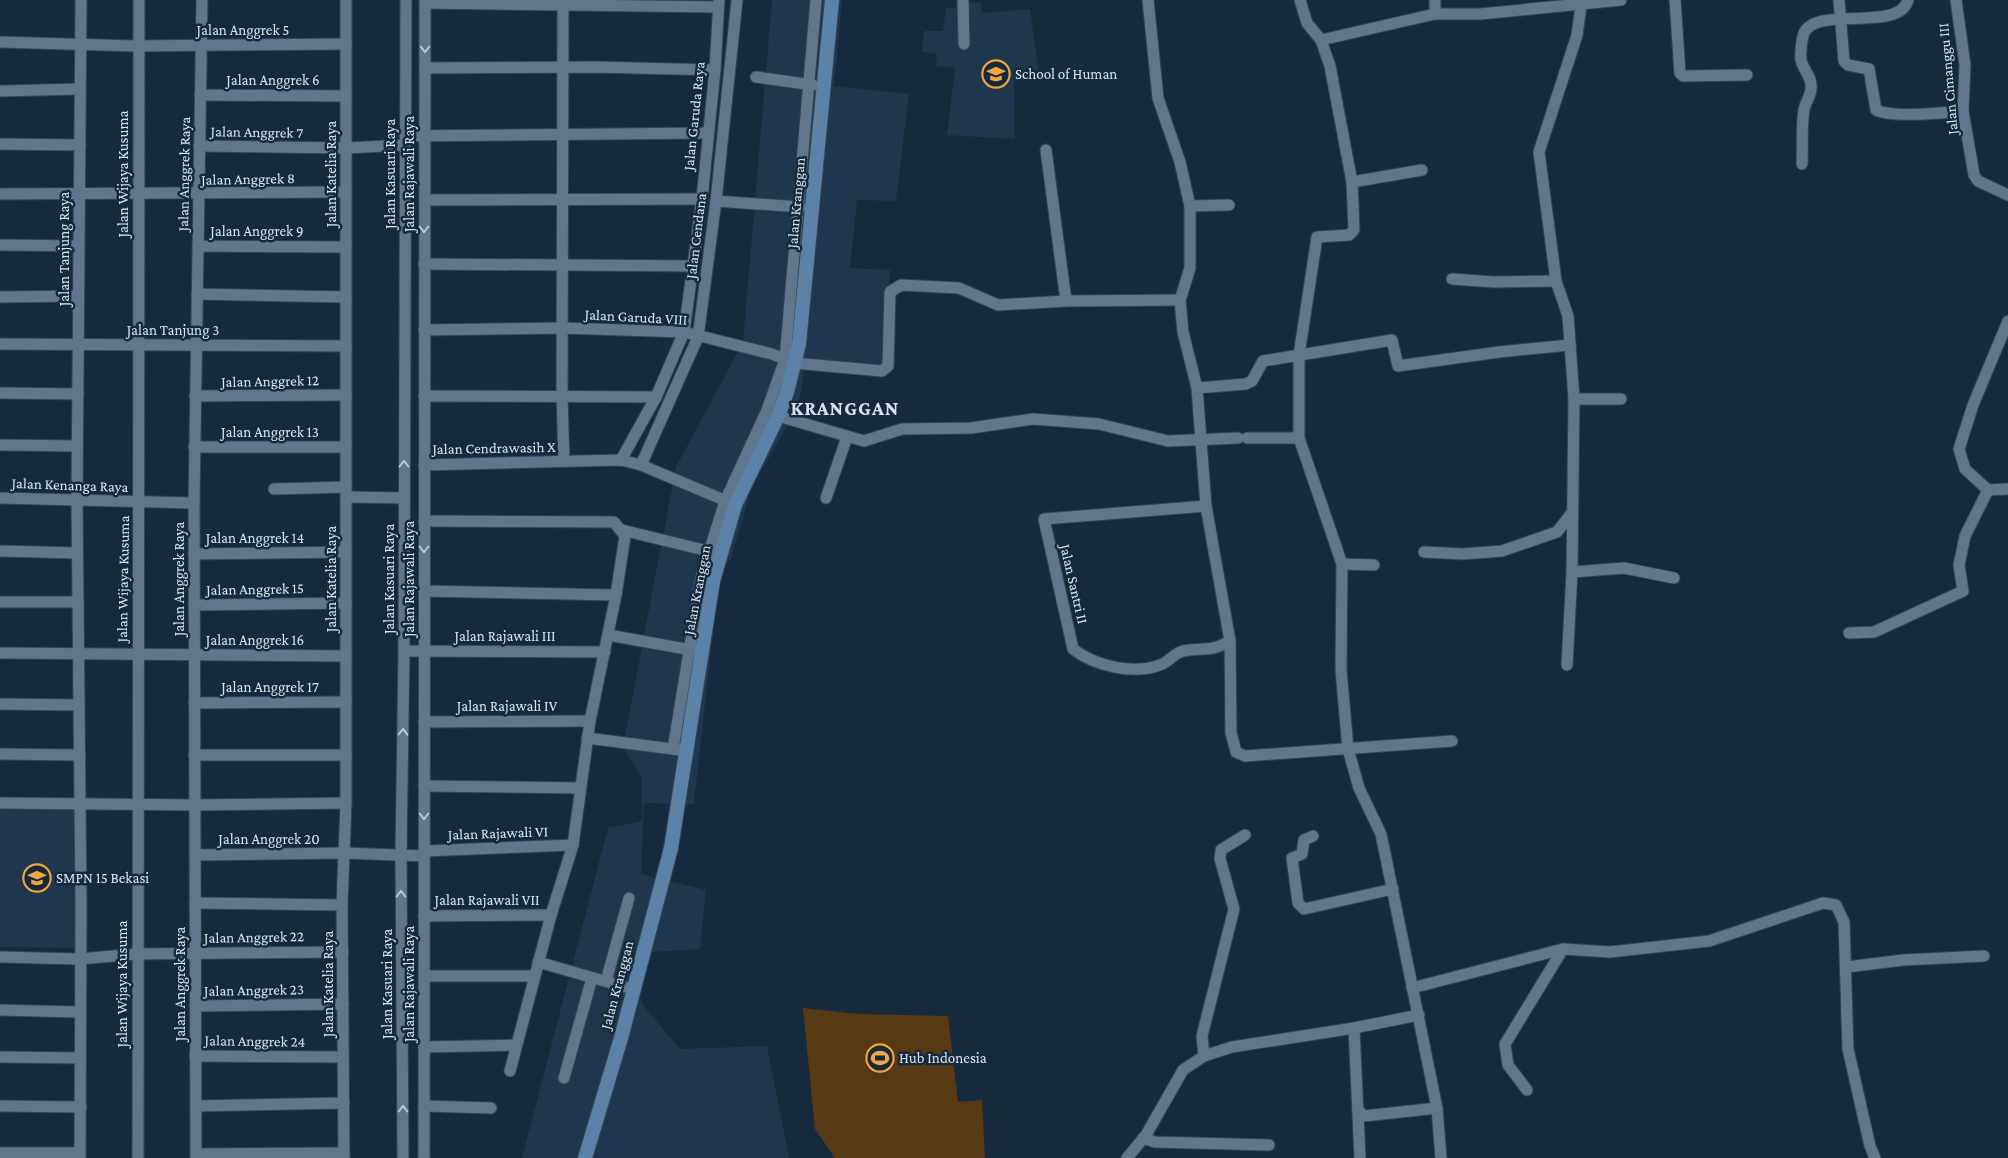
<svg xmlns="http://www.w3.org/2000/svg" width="2008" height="1158" viewBox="0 0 2008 1158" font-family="'Crimson Pro',serif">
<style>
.built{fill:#1e364e}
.green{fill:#573913}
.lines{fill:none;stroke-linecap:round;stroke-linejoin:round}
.minor-casing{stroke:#354454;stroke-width:13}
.secondary-casing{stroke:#354454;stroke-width:16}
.minor{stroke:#60768d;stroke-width:11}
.secondary{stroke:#5c82a7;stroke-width:14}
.oneway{stroke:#b9c8d7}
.labels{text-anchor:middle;stroke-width:5;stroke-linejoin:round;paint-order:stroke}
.street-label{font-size:15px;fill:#d7e3f0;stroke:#162a3d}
.poi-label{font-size:15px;fill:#d7e3f0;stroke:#162a3d;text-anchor:start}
.district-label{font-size:20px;font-weight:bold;letter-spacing:1px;fill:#d7e3f0;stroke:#162a3d}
</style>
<rect width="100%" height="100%" fill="#162a3d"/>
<g class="built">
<path d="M772,0H842L834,86L909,94L896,201L857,200L850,268L890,270L882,371L805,363L799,405L751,489L731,559L720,570L694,804L644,803L641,874L706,890L700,949L620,954L643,1005L680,1049L767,1046L789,1158H522L608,828L642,821L641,776L623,747L676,467L743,342Z"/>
<path d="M958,3H981L982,13L1030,9L1040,81H1014L1015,139L947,135L955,68L936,66L937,54L922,52L924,31H943L946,8H957Z"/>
<path d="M74,808L75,948L0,947V810Z"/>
</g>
<path class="green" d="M803,1008L858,1014L948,1016L958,1102L982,1100L985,1158H835L815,1129Z"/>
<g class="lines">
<g class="minor-casing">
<g id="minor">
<path d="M563,0L562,396L564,461"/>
<path d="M963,0L964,44"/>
<path d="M1148,0L1158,98L1180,162L1190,206V268L1180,300L1183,332L1197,388L1206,506L1230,641L1231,733L1236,752L1245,756L1452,741"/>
<path d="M1300,0L1307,23L1321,40L1330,66L1352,182L1354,230L1349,235L1317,237L1299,355V438L1342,564L1341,670L1348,749L1359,788L1381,834L1437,1108L1441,1158"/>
<path d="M1435,0V14"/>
<path d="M1675,0L1680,73L1683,76L1747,75"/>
<path d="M1839,0L1844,61L1848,65L1869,69L1876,110C1893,118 1944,113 1963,111"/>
<path d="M1956,0L1965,65L1963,111L1974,175L1978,181L2008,195"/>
<path d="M425,3L718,7"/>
<path d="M1321,40L1435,14H1480L1621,0"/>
<path d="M0,42L134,46L346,44"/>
<path d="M425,68L595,67L715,70"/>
<path d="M756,77L813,85"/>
<path d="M0,91L80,89"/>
<path d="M200,95L346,96"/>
<path d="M405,136L707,133"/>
<path d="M0,144L80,145"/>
<path d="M199,146L346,148L405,145"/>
<path d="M1046,150L1066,301"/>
<path d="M1802,164C1803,146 1801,127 1804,110C1805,103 1811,96 1811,88C1812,76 1803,70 1801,60C1800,54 1802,38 1804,33C1817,5 1899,33 1908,0"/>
<path d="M1352,182L1422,170"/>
<path d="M0,194L346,192"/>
<path d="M425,200L702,199"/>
<path d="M716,201L800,207"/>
<path d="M1190,206L1229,205"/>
<path d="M0,245L79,246"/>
<path d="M198,246L346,247"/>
<path d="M424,264L693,266"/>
<path d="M1452,279L1494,282L1556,281"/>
<path d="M197,294L346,297"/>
<path d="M0,297L78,296"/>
<path d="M2008,321L1973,405L1959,449L1965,469L1988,490L2008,489"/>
<path d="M424,330L562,328L684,332L772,354L794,363L882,371L888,366L890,292L901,285L959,288L998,305L1066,301L1180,300"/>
<path d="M0,344L346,346"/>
<path d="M1197,388L1246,384L1252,381L1263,361L1392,340L1398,366L1499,352L1570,345"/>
<path d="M0,393L78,394"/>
<path d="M195,396L346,395"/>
<path d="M424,396L656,397"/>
<path d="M1574,399H1621"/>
<path d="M778,416L864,441L902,429L971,428L1033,419L1099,424L1168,441L1238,438"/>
<path d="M1247,438H1299"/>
<path d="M0,445L77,446"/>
<path d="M194,447H346"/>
<path d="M621,460L656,397L684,332L702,199L715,70L719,0"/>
<path d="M424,465L621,460L641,465L731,503"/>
<path d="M641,465L698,337L716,201L737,0"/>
<path d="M274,489L346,487"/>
<path d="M346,497L404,498"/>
<path d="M0,498L194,503"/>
<path d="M826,498L847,437"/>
<path d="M1206,506L1044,519L1073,649C1095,666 1133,675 1160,665C1168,663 1174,653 1183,651C1204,647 1209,653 1230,641"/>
<path d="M424,521L614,522L625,536L616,595L590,721L573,845L551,915L510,1071"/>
<path d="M622,530L708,551"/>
<path d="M0,551L77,553"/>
<path d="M1424,552L1463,554L1502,551L1557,532L1571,514"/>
<path d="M194,554L346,552"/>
<path d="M1342,564L1374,565"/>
<path d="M1572,572L1624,568L1674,578"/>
<path d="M424,591L616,595"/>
<path d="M0,602H78"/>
<path d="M194,605L346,603"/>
<path d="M1849,633L1874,632L1963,591L1959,565L1965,536L1988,490"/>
<path d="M608,635L697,651"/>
<path d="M404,651L605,652"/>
<path d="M0,653L346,656"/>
<path d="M1567,665L1572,572L1574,399L1568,316L1556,281L1539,152L1577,35L1581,6"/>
<path d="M194,703L346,702"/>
<path d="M0,704L79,705"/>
<path d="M424,722L590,721"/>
<path d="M587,738L680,750"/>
<path d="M673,749L701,578L725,501L767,410L785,359L816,0"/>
<path d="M0,754L80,755"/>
<path d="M194,755H346"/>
<path d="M424,786L580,788"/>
<path d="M0,803L195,805L346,803"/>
<path d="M1313,836L1304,840L1302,854L1292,858L1298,903L1304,909L1393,889"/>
<path d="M424,851L573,845"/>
<path d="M195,855L344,853L424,856"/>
<path d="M195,903L342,905"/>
<path d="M424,916L551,915"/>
<path d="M0,957L79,959L137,954L343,952"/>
<path d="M538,962L632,989"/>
<path d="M1847,967L1903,960L1984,956"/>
<path d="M424,976H534"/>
<path d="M606,981L629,898"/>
<path d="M1412,988L1563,949L1610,952L1709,941L1823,903L1836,905L1844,922L1848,1049L1870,1146L1875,1158"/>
<path d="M195,1006L343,1004"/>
<path d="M0,1010L79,1012"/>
<path d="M1354,1028L1360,1158"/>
<path d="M424,1047L516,1045"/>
<path d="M195,1056L343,1057"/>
<path d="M1204,1056L1202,1036L1234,909L1220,859L1221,850L1245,835"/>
<path d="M0,1057L79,1058"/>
<path d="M564,1078L592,978"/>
<path d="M1527,1090L1508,1065L1505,1044L1563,949"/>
<path d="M0,1106L81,1107"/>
<path d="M196,1106L344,1103"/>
<path d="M424,1106L491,1108"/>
<path d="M1358,1110L1364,1116L1437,1108"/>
<path d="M1143,1138L1155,1142L1269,1145"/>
<path d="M0,1153H80"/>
<path d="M196,1154L344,1153"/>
<path d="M80,1158L81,903L77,499L81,0"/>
<path d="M138,1158L139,0"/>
<path d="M196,1158L194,503L202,0"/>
<path d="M344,1158L342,905L346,803V0"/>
<path d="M403,1158L401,855L404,651L406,0"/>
<path d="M424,1158L425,0"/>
<path d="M1127,1158L1146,1135L1183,1070L1204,1056L1232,1047L1354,1028L1419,1015"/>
</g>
</g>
<g class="secondary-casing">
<path id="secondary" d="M585,1158L621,1038L671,848L713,581L735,505L778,416L787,392L799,344L832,0"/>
</g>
<use href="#minor" class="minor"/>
<use href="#secondary" class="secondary"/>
</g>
<defs><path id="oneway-chevron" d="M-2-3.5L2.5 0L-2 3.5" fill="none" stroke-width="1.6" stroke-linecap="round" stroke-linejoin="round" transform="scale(1.25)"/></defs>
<g class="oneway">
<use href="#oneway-chevron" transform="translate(425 49) rotate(90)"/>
<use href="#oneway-chevron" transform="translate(424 229) rotate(90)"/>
<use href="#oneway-chevron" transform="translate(404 464) rotate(-90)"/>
<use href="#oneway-chevron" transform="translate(424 549) rotate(90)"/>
<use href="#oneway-chevron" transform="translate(403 732) rotate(-89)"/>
<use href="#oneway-chevron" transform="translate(424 816) rotate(90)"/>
<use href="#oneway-chevron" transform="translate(401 894) rotate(-90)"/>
<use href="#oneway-chevron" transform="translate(403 1109) rotate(-90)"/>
</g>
<defs>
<g id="school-ring" transform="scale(1.4375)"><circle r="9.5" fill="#162a3d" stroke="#f3a542" stroke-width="1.5"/><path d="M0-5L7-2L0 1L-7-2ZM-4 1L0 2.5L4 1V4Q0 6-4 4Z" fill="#f3a542"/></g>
<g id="stadium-ring" transform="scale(1.4375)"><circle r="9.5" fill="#162a3d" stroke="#f3a542" stroke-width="1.5"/><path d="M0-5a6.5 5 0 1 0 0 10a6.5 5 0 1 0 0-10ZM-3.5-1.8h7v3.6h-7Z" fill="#f3a542"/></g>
</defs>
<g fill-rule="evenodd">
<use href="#school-ring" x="996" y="74"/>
<use href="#school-ring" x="37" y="878"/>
<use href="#stadium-ring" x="880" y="1058"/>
</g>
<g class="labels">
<g class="street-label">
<text x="243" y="35">Jalan Anggrek 5</text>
<text transform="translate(1948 79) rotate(-95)" y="5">Jalan Cimanggu III</text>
<text x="273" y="85">Jalan Anggrek 6</text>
<text transform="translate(694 116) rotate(-84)" y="5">Jalan Garuda Raya</text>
<text transform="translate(257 132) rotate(1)" y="5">Jalan Anggrek 7</text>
<text transform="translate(123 174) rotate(-90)" y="5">Jalan Wijaya Kusuma</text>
<text transform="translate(184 174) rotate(-89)" y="5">Jalan Anggrek Raya</text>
<text transform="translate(331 174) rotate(-90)" y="5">Jalan Katelia Raya</text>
<text transform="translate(390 174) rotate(-90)" y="5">Jalan Kasuari Raya</text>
<text transform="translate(409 174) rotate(-90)" y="5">Jalan Rajawali Raya</text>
<text transform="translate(248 179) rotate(-1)" y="5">Jalan Anggrek 8</text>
<text transform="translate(796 203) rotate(-85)" y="5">Jalan Kranggan</text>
<text x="257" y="236">Jalan Anggrek 9</text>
<text transform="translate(696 236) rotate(-83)" y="5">Jalan Cendana</text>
<text transform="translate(64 249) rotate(-90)" y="5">Jalan Tanjung Raya</text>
<text transform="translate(636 317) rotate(3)" y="5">Jalan Garuda VIII</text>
<text x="173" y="335">Jalan Tanjung 3</text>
<text transform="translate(270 381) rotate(-1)" y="5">Jalan Anggrek 12</text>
<text x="270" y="437">Jalan Anggrek 13</text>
<text transform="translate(494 448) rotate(-1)" y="5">Jalan Cendrawasih X</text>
<text transform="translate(70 485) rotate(2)" y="5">Jalan Kenanga Raya</text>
<text x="255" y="543">Jalan Anggrek 14</text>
<text transform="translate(123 579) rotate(-89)" y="5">Jalan Wijaya Kusuma</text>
<text transform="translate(179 579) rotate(-90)" y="5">Jalan Anggrek Raya</text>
<text transform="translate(331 579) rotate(-90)" y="5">Jalan Katelia Raya</text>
<text transform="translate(389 579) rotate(-90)" y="5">Jalan Kasuari Raya</text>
<text transform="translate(409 579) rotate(-90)" y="5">Jalan Rajawali Raya</text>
<text transform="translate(1074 584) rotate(77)" y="5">Jalan Santri II</text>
<text transform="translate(255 589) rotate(-1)" y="5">Jalan Anggrek 15</text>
<text transform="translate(697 590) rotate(-79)" y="5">Jalan Kranggan</text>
<text x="505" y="641">Jalan Rajawali III</text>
<text x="255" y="645">Jalan Anggrek 16</text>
<text x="270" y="692">Jalan Anggrek 17</text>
<text x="507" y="711">Jalan Rajawali IV</text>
<text transform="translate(498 833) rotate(-2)" y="5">Jalan Rajawali VI</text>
<text x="269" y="844">Jalan Anggrek 20</text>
<text x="487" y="905">Jalan Rajawali VII</text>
<text transform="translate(254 937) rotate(-1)" y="5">Jalan Anggrek 22</text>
<text transform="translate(122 984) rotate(-90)" y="5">Jalan Wijaya Kusuma</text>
<text transform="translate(180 984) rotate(-90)" y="5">Jalan Anggrek Raya</text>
<text transform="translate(328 984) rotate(-90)" y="5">Jalan Katelia Raya</text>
<text transform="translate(387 984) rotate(-90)" y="5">Jalan Kasuari Raya</text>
<text transform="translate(409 984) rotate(-90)" y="5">Jalan Rajawali Raya</text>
<text transform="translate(617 985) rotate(-75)" y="5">Jalan Kranggan</text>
<text transform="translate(254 990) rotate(-1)" y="5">Jalan Anggrek 23</text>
<text transform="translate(255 1041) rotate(1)" y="5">Jalan Anggrek 24</text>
</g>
<g class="poi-label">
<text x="1015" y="79">School of Human</text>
<text x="56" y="883">SMPN 15 Bekasi</text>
<text x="899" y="1063">Hub Indonesia</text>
</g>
<g class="district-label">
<text x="845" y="415">KRANGGAN</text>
</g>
</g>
</svg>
